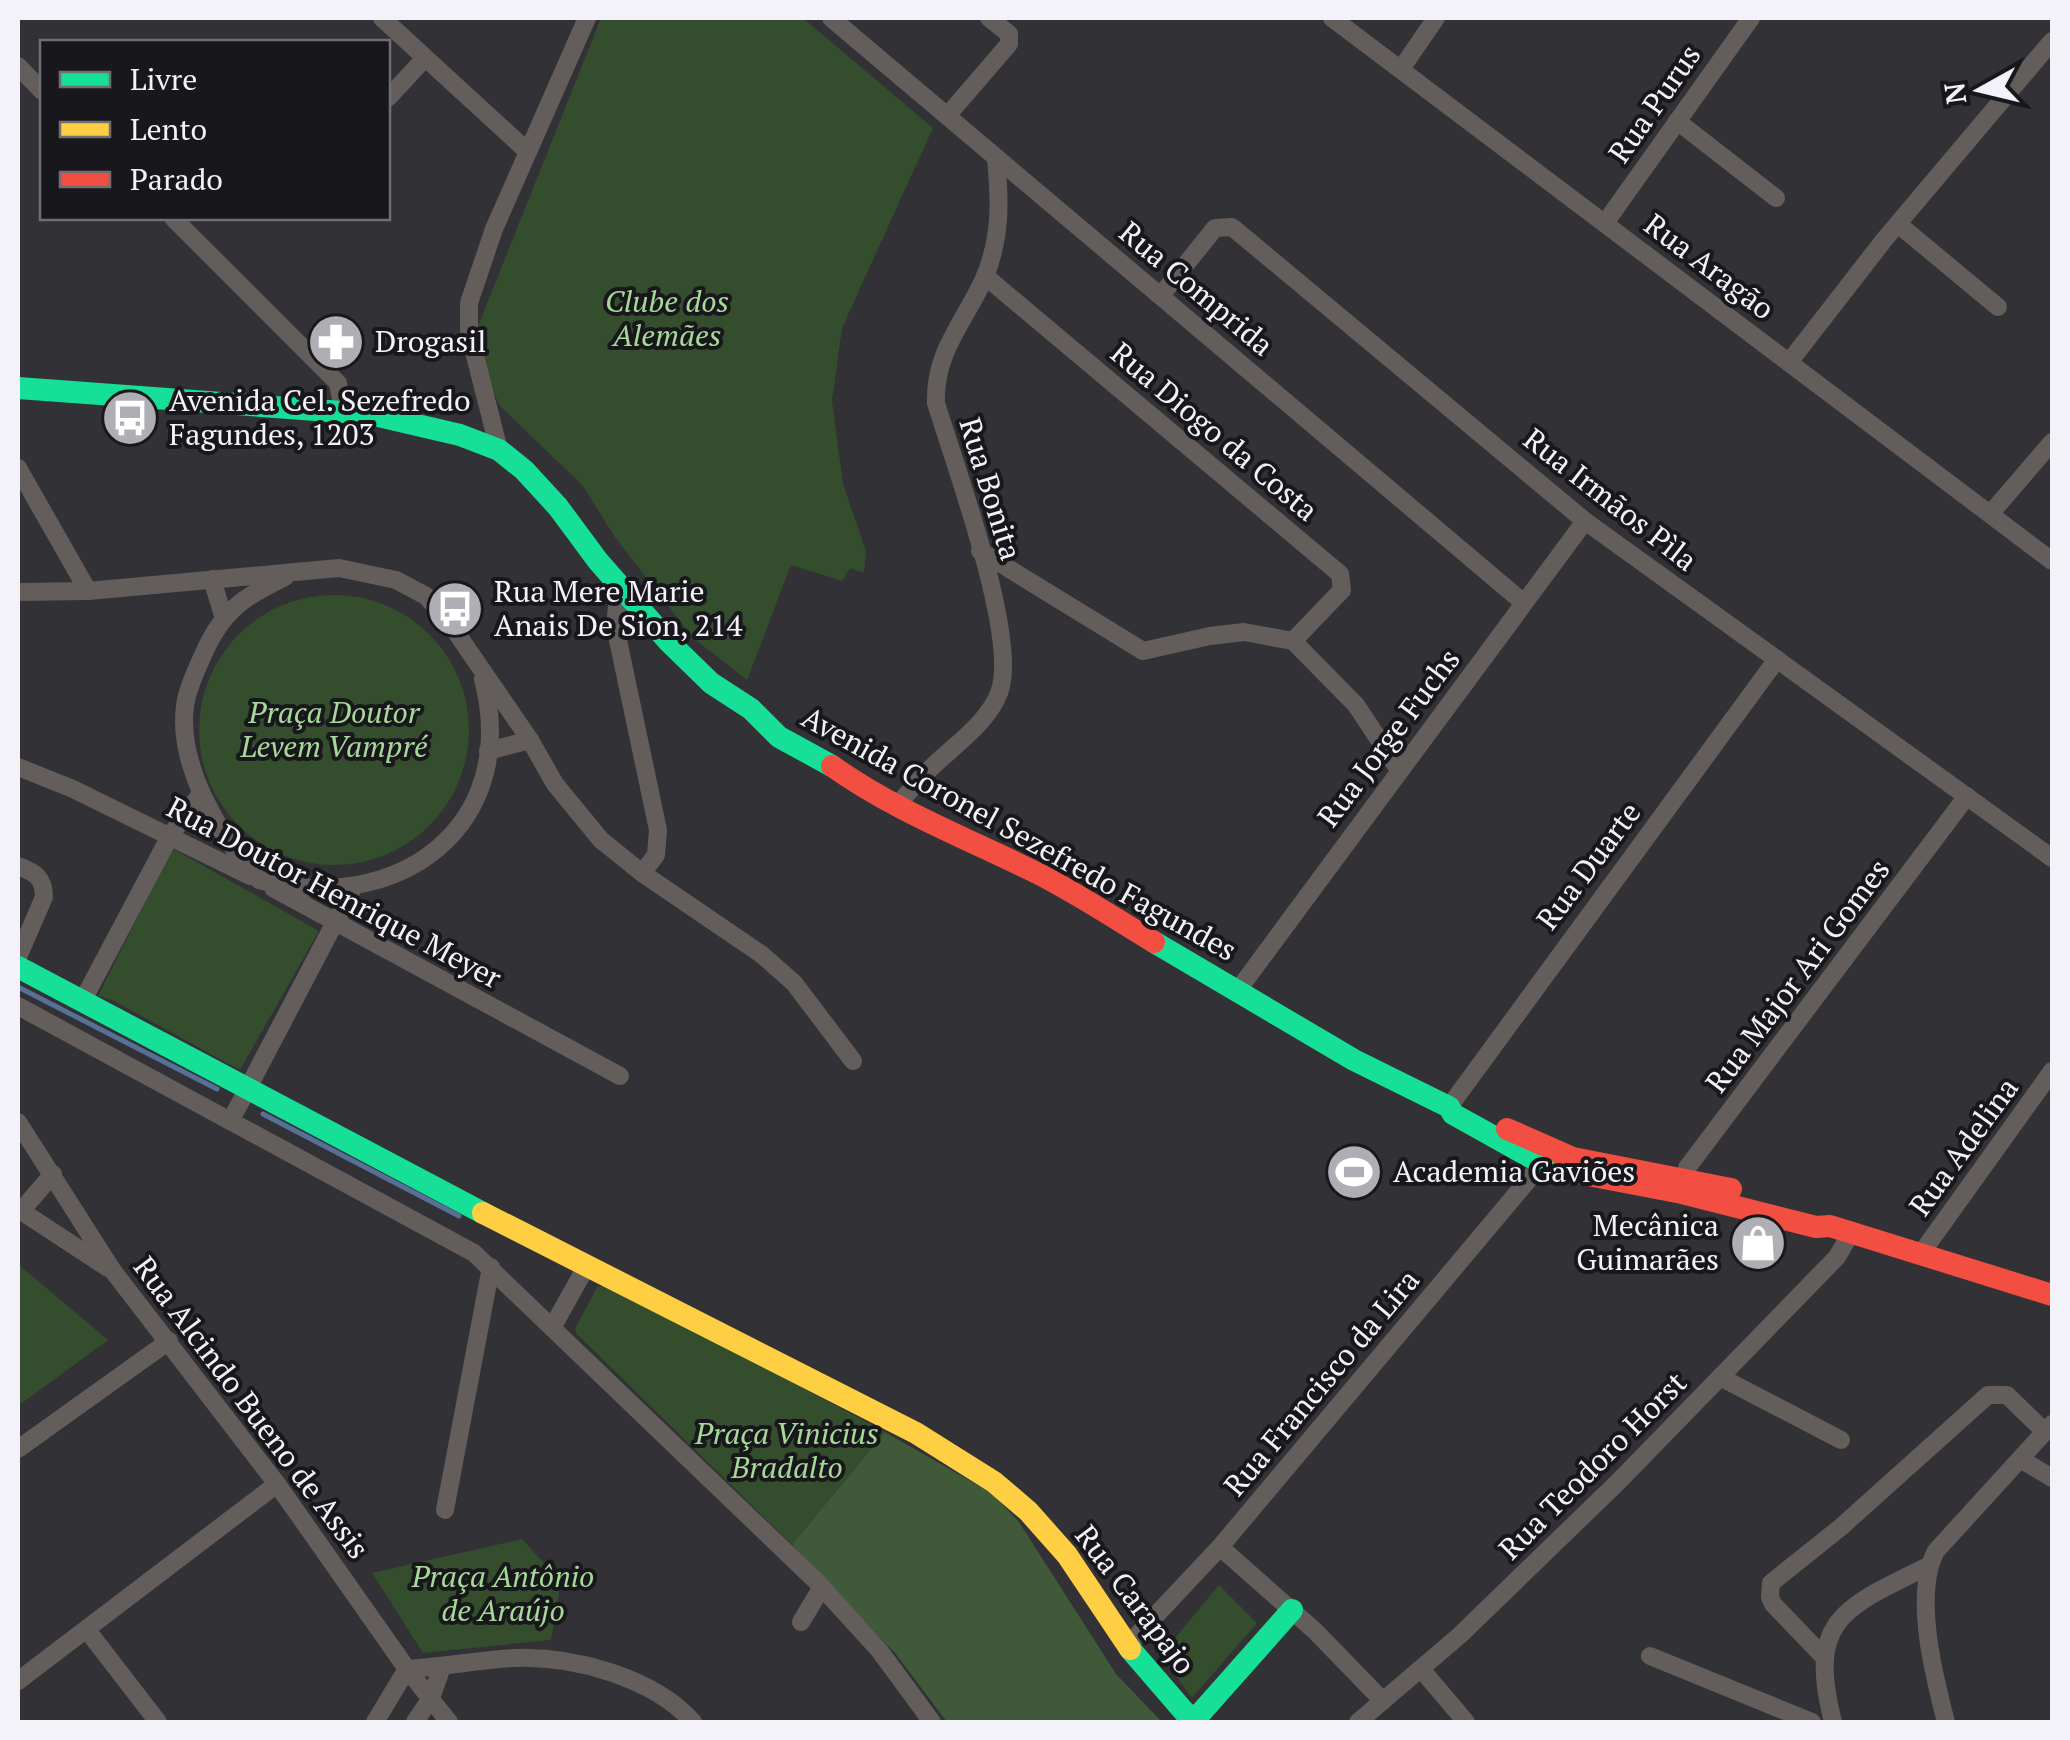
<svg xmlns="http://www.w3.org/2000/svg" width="2070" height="1740" viewBox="0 0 2070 1740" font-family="'PT Serif',serif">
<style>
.green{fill:#344d2d}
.forest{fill:#405a39}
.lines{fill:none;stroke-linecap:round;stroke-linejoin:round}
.stream{stroke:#577096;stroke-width:5}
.street{stroke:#635e5b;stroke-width:18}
.fast{stroke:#16e098;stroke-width:22}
.slow{stroke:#ffcf43;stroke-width:22}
.jam{stroke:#f24e42;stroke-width:22}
.labels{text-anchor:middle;stroke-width:8;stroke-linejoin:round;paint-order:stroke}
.street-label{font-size:30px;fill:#f2f2f8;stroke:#18171b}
.park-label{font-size:30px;font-style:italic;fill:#a6d898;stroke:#18171b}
.poi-label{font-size:30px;fill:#f2f2f8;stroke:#18171b;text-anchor:start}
</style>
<rect width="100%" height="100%" fill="#313136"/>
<g class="green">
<path d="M601,18H803L933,128L842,328L832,401L843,484L866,551L864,573L850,568L842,581L791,565L747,680L693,638L614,536L583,486L500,406L490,385L476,331Z"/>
<circle cx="334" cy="730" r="135"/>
<path d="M172,848L319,931L240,1070L112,1000L98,996Z"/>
<path d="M18,1264L108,1340L18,1406Z"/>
<path d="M603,1286L701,1333L885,1432L792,1545L577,1334L575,1329L597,1287Z"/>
<path d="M522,1539L561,1582L551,1640L423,1653L372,1573Z"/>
<path d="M1219,1585L1257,1623L1192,1698L1167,1664L1165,1650Z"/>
</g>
<path class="forest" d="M885,1432L993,1494L1019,1522L1116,1674L1162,1722H947L895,1653L792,1545Z"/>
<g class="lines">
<g class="stream">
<path d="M18,987L217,1089"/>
<path d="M263,1114L459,1216"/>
</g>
<g class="street">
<path d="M382,18L527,151"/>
<path d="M831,18L1524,603"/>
<path d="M1332,18L2052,561"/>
<path d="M18,66L42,91"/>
<path d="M1401,69L1436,18"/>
<path d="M388,98L425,58"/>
<path d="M947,116L1009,44V34L989,18"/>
<path d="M1677,121L1776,198"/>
<path d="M173,218L338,383L343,411"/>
<path d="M1605,223L1751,18"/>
<path d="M1898,224L1998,307"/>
<path d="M985,276L1340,574L1342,590L1293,641"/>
<path d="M1162,294L1215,228L1232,227L1585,521L2052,858"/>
<path d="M1790,361L1884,240L2052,41"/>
<path d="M499,450L469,332V303L494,229L587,18"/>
<path d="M18,468L88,591"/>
<path d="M1991,513L2052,442"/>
<path d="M980,551L1143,651L1210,636L1244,632L1293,641L1356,705L1399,770"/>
<path d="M285,577C271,584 257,591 244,600C226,613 212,634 203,655C196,671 187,689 185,706C177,766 221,838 259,880C397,916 521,828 483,679"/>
<path d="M212,579L224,619"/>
<path d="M619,587L615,626L658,830L656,855L642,873"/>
<path d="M18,592L88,591L339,568L396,580L426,596L449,622L530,740L555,784L601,840L642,873L761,954L794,983L853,1061"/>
<path d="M488,751L530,740"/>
<path d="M18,767L73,789L250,876"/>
<path d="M896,807C906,795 916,783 927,772C951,747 986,726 999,693C1020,640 954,463 936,403C934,350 967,320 986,274C1001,235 1000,200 996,159"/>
<path d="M18,866C34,872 44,877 44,897L18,957"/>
<path d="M273,888L620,1076"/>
<path d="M1238,990L1585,521"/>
<path d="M83,1000L170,836L201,793"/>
<path d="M18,1006L474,1253L816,1581L879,1650L932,1722"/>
<path d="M249,1086L354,886"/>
<path d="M1449,1107L1777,659"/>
<path d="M230,1121L245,1094"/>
<path d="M18,1122L113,1271L277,1484L407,1669L449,1722"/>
<path d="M1683,1188L1687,1168L1967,796"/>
<path d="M18,1209L108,1268"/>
<path d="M21,1211L53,1174"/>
<path d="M1920,1255L2052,1071"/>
<path d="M553,1326L586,1267"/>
<path d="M1720,1377L1841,1440"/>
<path d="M18,1449L169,1341"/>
<path d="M2022,1460L2052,1478"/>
<path d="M445,1510L491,1267"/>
<path d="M1220,1547L1315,1631L1383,1701"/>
<path d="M801,1622L822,1587"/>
<path d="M87,1630L158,1722"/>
<path d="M1127,1646L1220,1547L1550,1154"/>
<path d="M1650,1656L1812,1722"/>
<path d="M1823,1656L1773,1604L1770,1597L1771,1583L1841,1527L1988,1395H2007L2045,1432"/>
<path d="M1421,1669L1466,1722"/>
<path d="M18,1681L277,1484"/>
<path d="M375,1722L407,1669C443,1667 479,1660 515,1658C573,1656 653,1677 693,1722"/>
<path d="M415,1722L431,1698L442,1667"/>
<path d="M1358,1722L1459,1636L1618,1482L1837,1257L1851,1233"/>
<path d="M1833,1722C1807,1619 1843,1608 1928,1566"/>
<path d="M1946,1722C1934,1676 1913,1594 1936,1551L2052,1424"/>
</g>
<g class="fast">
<path d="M18,388L370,414L460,435L499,450L524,470L558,507L598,561L669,642L711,683L751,709L779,737L832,766"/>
<path d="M1154,942L1354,1060L1449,1107L1453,1114L1543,1164L1562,1170"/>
<path d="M18,967L483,1213"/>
<path d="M1130,1649L1187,1715L1198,1716L1292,1610"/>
</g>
<path class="slow" d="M483,1213L916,1433L994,1482L1028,1511L1067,1555L1130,1649"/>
<g class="jam">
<path d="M832,766C897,812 969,839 1039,874C1078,894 1116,919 1154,942"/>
<path d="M1507,1129L1573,1158L1731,1189"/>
<path d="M1562,1170L1682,1193L1816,1227L1830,1226L2052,1295"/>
</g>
</g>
<defs>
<g id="pharmacy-disc" transform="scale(2.875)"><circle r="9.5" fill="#aeaeb4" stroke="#18171b"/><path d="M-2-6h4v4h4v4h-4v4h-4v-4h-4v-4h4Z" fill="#fff"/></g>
<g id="bus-disc" transform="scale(2.875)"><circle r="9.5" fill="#aeaeb4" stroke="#18171b"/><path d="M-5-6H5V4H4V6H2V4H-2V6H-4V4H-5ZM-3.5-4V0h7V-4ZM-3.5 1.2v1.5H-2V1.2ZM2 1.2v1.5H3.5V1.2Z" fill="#fff"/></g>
<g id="stadium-disc" transform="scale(2.875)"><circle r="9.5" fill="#aeaeb4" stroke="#18171b"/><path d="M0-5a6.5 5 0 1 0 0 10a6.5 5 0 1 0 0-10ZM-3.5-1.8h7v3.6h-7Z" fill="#fff"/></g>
<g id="shop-disc" transform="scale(2.875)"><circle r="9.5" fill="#aeaeb4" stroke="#18171b"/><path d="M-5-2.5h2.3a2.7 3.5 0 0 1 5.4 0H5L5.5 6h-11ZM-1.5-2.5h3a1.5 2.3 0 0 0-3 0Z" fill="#fff"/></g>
</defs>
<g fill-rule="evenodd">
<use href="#pharmacy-disc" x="336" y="342"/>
<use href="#bus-disc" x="130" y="418"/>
<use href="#bus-disc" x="455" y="609"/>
<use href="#stadium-disc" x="1354" y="1172"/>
<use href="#shop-disc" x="1758" y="1243"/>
</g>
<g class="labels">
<g class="street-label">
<text transform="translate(1655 104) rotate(-55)" y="10">Rua Purus</text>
<text transform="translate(1709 267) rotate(37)" y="10">Rua Aragão</text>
<text transform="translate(1196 289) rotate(40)" y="10">Rua Comprida</text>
<text transform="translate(1214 432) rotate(40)" y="10">Rua Diogo da Costa</text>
<text transform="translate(990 489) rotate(73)" y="10">Rua Bonita</text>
<text transform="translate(1610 500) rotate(38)" y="10">Rua Irmãos Pìla</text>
<text transform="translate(1389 738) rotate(-53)" y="10">Rua Jorge Fuchs</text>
<text transform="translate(1019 834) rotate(29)" y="10">Avenida Coronel Sezefredo Fagundes</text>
<text transform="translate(1589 866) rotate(-53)" y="10">Rua Duarte</text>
<text transform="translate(334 893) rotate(28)" y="10">Rua Doutor Henrique Meyer</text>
<text transform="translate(1798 976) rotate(-53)" y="10">Rua Major Ari Gomes</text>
<text transform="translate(1964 1147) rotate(-54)" y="10">Rua Adelina</text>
<text transform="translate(1322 1383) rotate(-50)" y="10">Rua Francisco da Lira</text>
<text transform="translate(251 1408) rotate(53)" y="10">Rua Alcindo Bueno de Assis</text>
<text transform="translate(1593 1466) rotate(-45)" y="10">Rua Teodoro Horst</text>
<text transform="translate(1135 1600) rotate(53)" y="10">Rua Carapajo</text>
</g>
<g class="park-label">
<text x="667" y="312">Clube dos<tspan x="667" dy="34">Alemães</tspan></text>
<text x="334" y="723">Praça Doutor<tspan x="334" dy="34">Levem Vampré</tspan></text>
<text x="787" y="1444">Praça Vinicius<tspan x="787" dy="34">Bradalto</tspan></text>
<text x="503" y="1587">Praça Antônio<tspan x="503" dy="34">de Araújo</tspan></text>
</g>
<g class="poi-label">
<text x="375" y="352">Drogasil</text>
<text x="169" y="411">Avenida Cel. Sezefredo<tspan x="169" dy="34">Fagundes, 1203</tspan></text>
<text x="494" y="602">Rua Mere Marie<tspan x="494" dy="34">Anais De Sion, 214</tspan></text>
<text x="1393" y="1182">Academia Gaviões</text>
<text x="1719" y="1236" text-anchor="end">Mecânica<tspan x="1719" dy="34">Guimarães</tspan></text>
</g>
</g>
<rect width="2070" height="1740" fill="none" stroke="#f2f2f8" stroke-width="40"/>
<rect x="40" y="40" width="350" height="180" fill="#18171b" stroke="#6f6f73" stroke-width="2.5"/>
<rect x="60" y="72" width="50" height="15" fill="#16e098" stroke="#6f6f73" stroke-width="2.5"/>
<text x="130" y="90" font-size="30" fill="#f2f2f8">Livre</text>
<rect x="60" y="122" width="50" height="15" fill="#ffcf43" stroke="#6f6f73" stroke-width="2.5"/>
<text x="130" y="140" font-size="30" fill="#f2f2f8">Lento</text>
<rect x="60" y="172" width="50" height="15" fill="#f24e42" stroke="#6f6f73" stroke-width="2.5"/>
<text x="130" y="190" font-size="30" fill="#f2f2f8">Parado</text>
<g transform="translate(1980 90) rotate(262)" stroke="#18171b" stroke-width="8" paint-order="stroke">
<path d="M0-8L18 38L0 25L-18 38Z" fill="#f2f2f8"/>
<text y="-15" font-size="28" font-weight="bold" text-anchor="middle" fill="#f2f2f8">N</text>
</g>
</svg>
